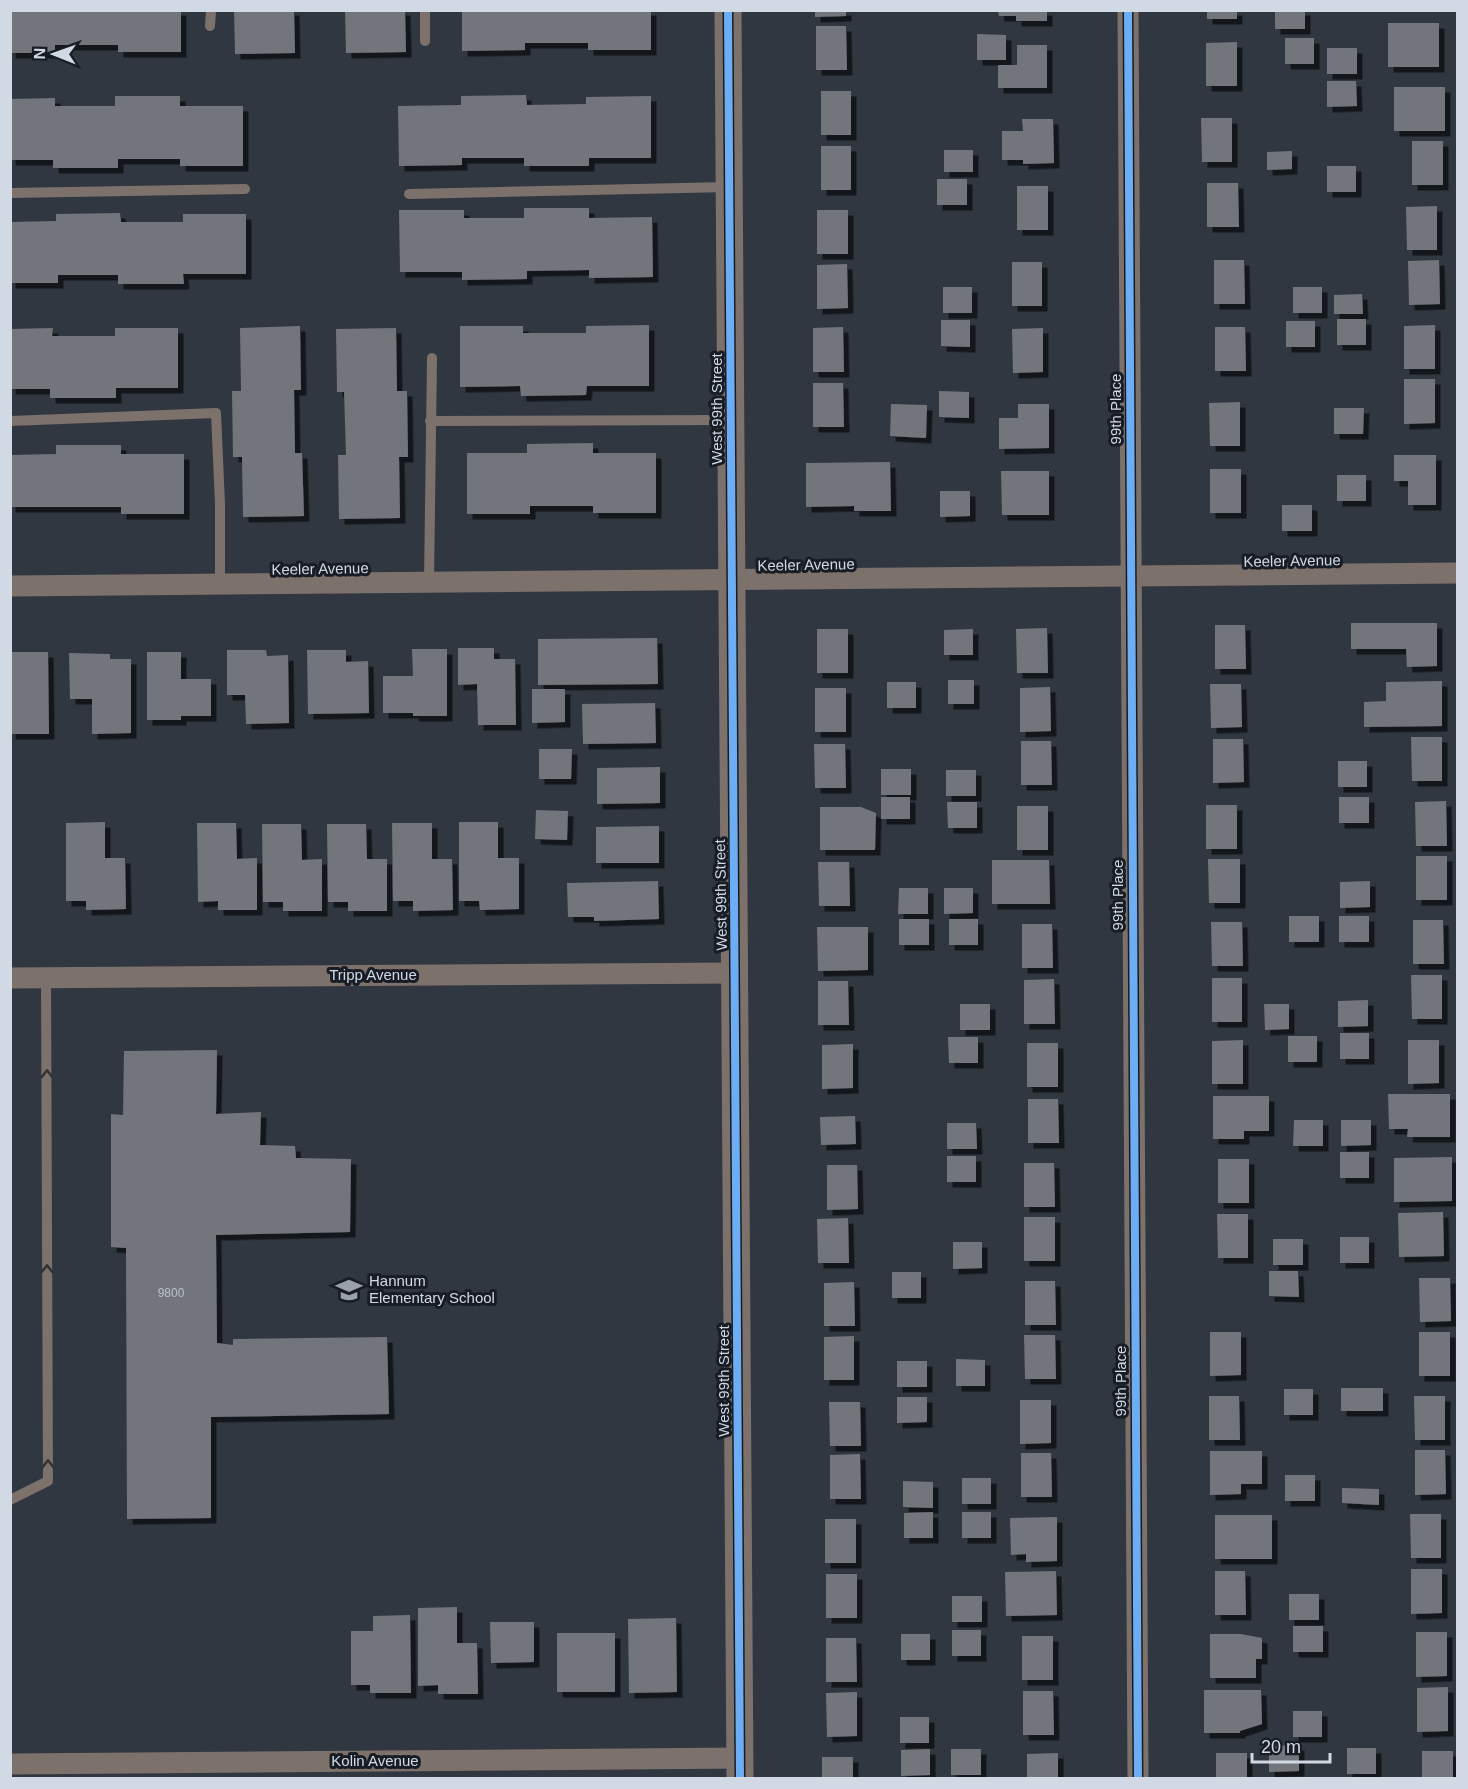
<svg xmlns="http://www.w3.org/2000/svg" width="1468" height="1789" viewBox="0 0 1468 1789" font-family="Helvetica,sans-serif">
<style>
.building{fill:#73747c;filter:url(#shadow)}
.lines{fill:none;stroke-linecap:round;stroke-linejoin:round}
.service{stroke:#7d716c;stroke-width:10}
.minor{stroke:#7d716c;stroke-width:21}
.tertiary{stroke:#7d716c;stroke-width:27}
.cycleway-casing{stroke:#181d25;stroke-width:11}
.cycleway{stroke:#6dadf4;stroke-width:8}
.oneway{stroke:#313237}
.labels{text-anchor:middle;stroke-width:6;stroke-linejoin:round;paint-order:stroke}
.number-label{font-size:12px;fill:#bac0ca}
.street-label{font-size:15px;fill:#d1d9e4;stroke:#181d25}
.poi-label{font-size:15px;fill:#d1d9e4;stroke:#181d25;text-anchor:start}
</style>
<defs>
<filter id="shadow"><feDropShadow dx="5.5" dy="5.5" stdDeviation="0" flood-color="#0009"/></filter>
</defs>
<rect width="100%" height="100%" fill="#303741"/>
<g class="building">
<path d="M10,10H181V52H118V45H55V53H10Z"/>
<path d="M234,10H294L295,53L235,54Z"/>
<path d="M345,10H405L406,52L346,53Z"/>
<path d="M462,10H651V50H588V43H525V50L462,51Z"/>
<path d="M815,10H846V16L815,17Z"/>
<path d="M998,10H1047V21H1016V16H999Z"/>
<rect x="1207" y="10" width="30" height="9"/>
<rect x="1275" y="10" width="30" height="19"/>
<rect x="1388" y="23" width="51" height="44"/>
<path d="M816,26H846L847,70H816Z"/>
<path d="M977,34L1006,35V60H977Z"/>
<rect x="1285" y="38" width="29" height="26"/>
<path d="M1237,42V86H1206V43Z"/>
<path d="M1017,45H1047V88H998V65H1017Z"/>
<rect x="1327" y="48" width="30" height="26"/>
<path d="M1327,81H1356L1357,106L1327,107Z"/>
<rect x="1394" y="87" width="51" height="44"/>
<rect x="821" y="91" width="30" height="44"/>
<path d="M526,95L527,105L586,104V97L651,96V158H589V166H524V158H462V165L399,166L398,106L461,105V96Z"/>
<path d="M115,96H180V106H243V166H180V159H118V168H53V160H10V99L55,98V106H115Z"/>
<path d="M1201,118H1232V162H1202Z"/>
<path d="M1022,119H1053L1054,163L1023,164V160H1002V131H1023Z"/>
<rect x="1412" y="141" width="31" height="44"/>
<rect x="821" y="146" width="30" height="44"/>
<rect x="944" y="150" width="29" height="22"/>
<path d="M1292,151V169L1267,170V152Z"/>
<rect x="1327" y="166" width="29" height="26"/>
<rect x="937" y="179" width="30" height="26"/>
<path d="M1207,183H1238L1239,227H1207Z"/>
<rect x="1017" y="186" width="31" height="44"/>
<path d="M1437,206V250H1407L1406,207Z"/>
<path d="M524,208H589V218L652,217L653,277L589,278V270L527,271V279L462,280V272H400L399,210H464V218H524Z"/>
<rect x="817" y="210" width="31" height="44"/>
<path d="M120,213L121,222H183V214H246V274H183L184,284H118V275H58V283H10V222L56,221V214Z"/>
<path d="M1214,260H1244L1245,304H1214Z"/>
<path d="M1439,260L1440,304L1409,305L1408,261Z"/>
<rect x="1012" y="262" width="30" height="44"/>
<path d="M847,264L848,308L817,309V265Z"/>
<rect x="943" y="287" width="29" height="26"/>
<rect x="1293" y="287" width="29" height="26"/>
<path d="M1362,294L1363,314H1334V295Z"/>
<rect x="1337" y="319" width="29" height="26"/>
<path d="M941,320H970V347L941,346Z"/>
<rect x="1286" y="321" width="29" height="26"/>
<path d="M649,325V386H587L586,395L521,396L520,386L460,387V326H523V333H586V326Z"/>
<path d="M1435,325V369H1404V326Z"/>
<path d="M300,326L301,390H294L295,453H302L304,516L243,517L242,457H233L232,391H241L240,328Z"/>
<path d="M843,327L844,372H813V328Z"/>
<path d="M1215,327H1245L1246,371H1215Z"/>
<path d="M53,328L52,336H115V328H178V388H116V398H50V389H10V329Z"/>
<path d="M396,328L397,391H407L408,457H399L400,518L339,519L338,455H346L344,392H337L336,329Z"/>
<path d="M1043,328V372L1013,373L1012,329Z"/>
<path d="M1404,379H1435V423L1404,424Z"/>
<path d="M813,383H843L844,427H813Z"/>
<path d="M939,391L969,392V418L939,417Z"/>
<path d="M1240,402V446H1210L1209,403Z"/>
<path d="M891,404L927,405L926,438L890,436Z"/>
<path d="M1018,404H1049V448L999,449V418H1018Z"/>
<path d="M1334,408H1364L1363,434H1334Z"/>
<path d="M593,443V453H656V513H593V506H530V514H467V453H527V444Z"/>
<path d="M56,445H121V454H184V514H121V507H10V455L56,454Z"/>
<path d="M1394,455H1436V505H1408V481H1394Z"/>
<path d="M890,462L891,511H854V506L806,507V463Z"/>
<rect x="1210" y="469" width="31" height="44"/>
<path d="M1001,471H1049V515H1002Z"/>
<rect x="1337" y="475" width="29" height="26"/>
<path d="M940,491H970V516L940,517Z"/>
<rect x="1282" y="505" width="30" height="26"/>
<path d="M1351,623H1437V666L1407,667L1406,649H1351Z"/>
<path d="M1215,625H1245L1246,669H1215Z"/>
<path d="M1047,628L1048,673H1017L1016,629Z"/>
<rect x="817" y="629" width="31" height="44"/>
<path d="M973,629V655H944V630Z"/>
<path d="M657,638L658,684L538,685V639Z"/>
<path d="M458,648H494V659H515L516,725H478L477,684L458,685Z"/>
<path d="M412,649H447V716H413V713H383V676H413Z"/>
<path d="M227,650H266L267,656L288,655L289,723L246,724L245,695H227Z"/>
<path d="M307,650H346V662L368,661L369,713L308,714Z"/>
<path d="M10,652H48L49,734H10Z"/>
<path d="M147,652H181V679H211V716H181V720H147Z"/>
<path d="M69,653L110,654V659H131V733L92,734V699H70Z"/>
<rect x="948" y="680" width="26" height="24"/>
<path d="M1442,681V726L1364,727V702L1386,701V682Z"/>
<rect x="887" y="682" width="29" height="26"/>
<path d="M1210,684H1241L1242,727L1211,728Z"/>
<path d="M1050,687L1051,731L1020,732V688Z"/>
<rect x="815" y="688" width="31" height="44"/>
<path d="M532,689H565V722L532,723Z"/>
<path d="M655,703L656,743L583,744L582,704Z"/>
<path d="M1411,737H1442V781H1412Z"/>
<path d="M1213,739H1243L1244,782L1213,783Z"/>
<path d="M1021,741H1051L1052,785H1021Z"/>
<path d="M814,744H845L846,788H815Z"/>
<path d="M539,749H572L571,779H539Z"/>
<rect x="1338" y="761" width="29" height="26"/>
<path d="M660,767V803L597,804V768Z"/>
<rect x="881" y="769" width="30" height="26"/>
<rect x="946" y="770" width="30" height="26"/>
<rect x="881" y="797" width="29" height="22"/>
<rect x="1339" y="797" width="30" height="26"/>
<path d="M1446,801L1447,846H1416L1415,802Z"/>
<path d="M947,802H977V828H948Z"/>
<rect x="1206" y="805" width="31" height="44"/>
<rect x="1017" y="806" width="31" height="44"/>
<path d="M820,807H861L876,813L875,850H820Z"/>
<path d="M536,810L568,811L567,840L535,839Z"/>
<path d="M105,822V858H125L126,909L86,910V901H66V823Z"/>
<path d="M459,822H498V858H519V909L480,910L479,901H459Z"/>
<path d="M197,823H236L237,859L257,858V910H218V901L198,902Z"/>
<path d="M392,823H432V859H452L453,910L413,911V901H393Z"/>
<path d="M262,824H301L302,860L322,859V911H283V902H263Z"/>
<path d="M327,824H366L367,859H387V911H348V902H328Z"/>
<path d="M659,826V863H596V827Z"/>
<rect x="1416" y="856" width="31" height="44"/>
<path d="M1208,859H1240V903H1209Z"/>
<path d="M992,860H1049L1050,904H992Z"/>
<path d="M818,862H849L850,906H819Z"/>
<path d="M658,881L659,919L594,921V917H568L567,883Z"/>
<path d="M1370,881V907L1340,908V882Z"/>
<path d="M899,888H928V914H898Z"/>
<path d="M944,888H973V913L944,914Z"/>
<rect x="1289" y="916" width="30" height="26"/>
<rect x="1339" y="916" width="30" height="26"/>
<rect x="899" y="919" width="30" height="26"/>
<rect x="949" y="919" width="29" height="26"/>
<path d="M1413,920H1443L1444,964H1413Z"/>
<path d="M1211,922H1242L1243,966H1212Z"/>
<path d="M1022,924H1052L1053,968H1022Z"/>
<path d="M817,927H868V970L818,971Z"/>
<path d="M1411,975H1442V1019H1412Z"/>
<rect x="1212" y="978" width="30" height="44"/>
<path d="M1054,979L1055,1024H1024V980Z"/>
<path d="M818,981H848L849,1025H818Z"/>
<path d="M1368,1000V1026L1338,1027V1001Z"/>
<rect x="960" y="1004" width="30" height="26"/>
<path d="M1264,1004H1289V1029L1265,1030Z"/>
<rect x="1340" y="1033" width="29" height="26"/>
<rect x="1288" y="1036" width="29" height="26"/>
<path d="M948,1037H978V1063H949Z"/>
<path d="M1243,1040V1084H1212V1041Z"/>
<path d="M1408,1040H1439V1083L1408,1084Z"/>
<rect x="1027" y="1043" width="31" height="44"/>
<path d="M853,1044V1088L822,1089V1045Z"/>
<path d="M217,1050L216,1114L261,1112L260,1145L295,1146L296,1158L351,1159L350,1232L216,1235L217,1343L233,1345V1339L387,1337L389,1414L211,1417V1518L127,1519L126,1248L111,1247V1114L123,1115L124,1051Z"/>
<path d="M1388,1094H1450V1137H1407L1408,1129H1389Z"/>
<path d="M1213,1096H1269V1131H1244V1139H1213Z"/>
<path d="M1028,1099H1058L1059,1143H1028Z"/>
<path d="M855,1116L856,1144L821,1145L820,1117Z"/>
<path d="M1294,1120H1323V1146H1293Z"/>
<path d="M1341,1120H1371V1145L1341,1146Z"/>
<path d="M947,1123H976L977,1149H947Z"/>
<rect x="1340" y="1152" width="29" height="26"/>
<rect x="947" y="1156" width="29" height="26"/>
<path d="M1452,1157V1201L1394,1202V1158Z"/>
<rect x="1218" y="1159" width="31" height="44"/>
<path d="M1024,1163H1054L1055,1207H1024Z"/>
<path d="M827,1165H857L858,1209L827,1210Z"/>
<path d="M1443,1212L1444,1256L1399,1257L1398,1213Z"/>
<path d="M1217,1214H1248V1258H1218Z"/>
<rect x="1024" y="1217" width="31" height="44"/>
<path d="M848,1218L849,1263H818L817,1219Z"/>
<rect x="1340" y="1237" width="29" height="26"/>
<rect x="1273" y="1239" width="30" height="26"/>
<path d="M953,1242H982V1268L953,1269Z"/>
<path d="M1269,1271H1298L1299,1297L1269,1296Z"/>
<rect x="892" y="1272" width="29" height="26"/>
<path d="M1419,1278H1450L1451,1321L1420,1322Z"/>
<path d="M1025,1281H1055L1056,1325H1025Z"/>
<path d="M854,1282L855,1326H824V1283Z"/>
<path d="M1210,1332H1241V1375L1210,1376Z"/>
<rect x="1419" y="1332" width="31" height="44"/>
<path d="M1024,1335H1055L1056,1379H1025Z"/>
<path d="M854,1336V1380H824V1337Z"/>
<path d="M956,1359L985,1360V1386H956Z"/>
<rect x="897" y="1361" width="30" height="26"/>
<rect x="1341" y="1388" width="42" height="23"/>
<rect x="1284" y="1389" width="29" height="26"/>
<path d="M1209,1396H1239L1240,1440H1209Z"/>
<path d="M1414,1396H1445V1440H1415Z"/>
<path d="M897,1397H927V1422L897,1423Z"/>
<path d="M1020,1400H1051V1443L1020,1444Z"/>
<path d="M829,1402H860L861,1446H830Z"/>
<path d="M1415,1450H1445L1446,1494L1415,1495Z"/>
<path d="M1210,1451H1262V1484H1241V1494L1210,1495Z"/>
<path d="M1021,1453H1051L1052,1497H1021Z"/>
<path d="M860,1454L861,1499H830V1455Z"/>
<rect x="1285" y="1475" width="30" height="26"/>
<rect x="962" y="1478" width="29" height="26"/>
<path d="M903,1481L933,1482V1508L903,1507Z"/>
<path d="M1342,1488L1379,1489V1505L1342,1503Z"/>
<path d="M933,1512V1538H904V1513Z"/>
<rect x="962" y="1512" width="29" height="26"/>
<path d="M1410,1514H1441V1558H1411Z"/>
<rect x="1215" y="1515" width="57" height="44"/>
<path d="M1057,1517V1561L1026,1562V1554L1011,1555L1010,1518Z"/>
<rect x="825" y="1519" width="31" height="44"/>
<path d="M1411,1569H1442V1613L1411,1614Z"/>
<path d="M1056,1571L1057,1615L1006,1616L1005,1572Z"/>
<path d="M1215,1571H1245L1246,1615H1215Z"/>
<rect x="826" y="1574" width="31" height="44"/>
<rect x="1289" y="1594" width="30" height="26"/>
<rect x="952" y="1596" width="30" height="26"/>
<path d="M457,1607V1643H477L478,1694H438V1685L418,1686V1608Z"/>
<path d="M410,1615L411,1693H370V1685H351V1631H373V1616Z"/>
<path d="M676,1618L677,1692L629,1693L628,1619Z"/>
<path d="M490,1622H534V1662L491,1663Z"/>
<rect x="1293" y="1626" width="30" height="26"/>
<rect x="952" y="1630" width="29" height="26"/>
<path d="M1416,1632H1447V1676L1416,1677Z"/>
<rect x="557" y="1633" width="58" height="59"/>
<rect x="901" y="1634" width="29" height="26"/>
<path d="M1210,1634H1241L1262,1638V1659H1256V1678H1210Z"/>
<rect x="1022" y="1636" width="31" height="44"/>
<path d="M826,1638H856L857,1682H826Z"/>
<path d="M1448,1687V1731L1417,1732V1688Z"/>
<path d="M1204,1690H1261L1262,1724L1240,1731V1733H1204Z"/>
<path d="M1023,1691H1053L1054,1735H1023Z"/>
<path d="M857,1692V1736L827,1737L826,1693Z"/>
<rect x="1293" y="1711" width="29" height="26"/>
<rect x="900" y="1717" width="29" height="26"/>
<path d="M1299,1745V1771L1269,1772V1746Z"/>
<rect x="1347" y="1748" width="29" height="26"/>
<path d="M930,1749V1775L901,1776V1750Z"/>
<rect x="951" y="1749" width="30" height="26"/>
<rect x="1422" y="1751" width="31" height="27"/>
<path d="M1058,1753V1778H1027V1754Z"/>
<rect x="1216" y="1753" width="31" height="25"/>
<rect x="822" y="1757" width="31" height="21"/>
</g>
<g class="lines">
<g class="service">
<path d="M425,10V41"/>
<path d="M210,26L211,10"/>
<path d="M10,193L245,189"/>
<path d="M409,194L729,187"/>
<path d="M10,421L216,413L220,504V584"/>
<path d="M430,421L730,420"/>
<path d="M429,582L432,358"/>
<path d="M10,1500L48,1481L46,978"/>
</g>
<g class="minor">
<path d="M1128,10L1138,1778"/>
<path d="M10,586L1458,573"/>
<path d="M10,978L735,973"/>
<path d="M10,1764L740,1758"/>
</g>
<path class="tertiary" d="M728,10L740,1778"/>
<g class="cycleway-casing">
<g id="cycleway">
<path d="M728,10L740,1778"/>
<path d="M1128,10L1138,1778"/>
</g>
</g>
<use href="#cycleway" class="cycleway"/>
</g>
<defs><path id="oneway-chevron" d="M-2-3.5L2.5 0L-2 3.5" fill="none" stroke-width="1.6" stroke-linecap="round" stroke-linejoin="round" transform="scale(1.5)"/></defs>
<g class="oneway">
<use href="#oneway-chevron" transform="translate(47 1074) rotate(-90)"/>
<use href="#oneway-chevron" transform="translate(47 1269) rotate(-90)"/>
<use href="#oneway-chevron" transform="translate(48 1464) rotate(-90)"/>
</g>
<defs>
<g id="school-bare" transform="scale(2.07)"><path d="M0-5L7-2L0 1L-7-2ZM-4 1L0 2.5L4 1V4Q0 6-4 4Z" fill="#99a0ab" stroke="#181d25" stroke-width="2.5" paint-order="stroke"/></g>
</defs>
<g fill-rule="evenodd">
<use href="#school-bare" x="349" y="1290"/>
</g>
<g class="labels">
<g class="number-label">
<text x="171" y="1297">9800</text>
</g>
<g class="street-label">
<text transform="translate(717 409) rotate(-90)" y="5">West 99th Street</text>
<text transform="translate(1116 409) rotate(-90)" y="5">99th Place</text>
<text transform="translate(1292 561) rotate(-1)" y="5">Keeler Avenue</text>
<text transform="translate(806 565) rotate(-1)" y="5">Keeler Avenue</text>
<text transform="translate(320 569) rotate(-1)" y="5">Keeler Avenue</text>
<text transform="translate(721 895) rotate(-91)" y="5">West 99th Street</text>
<text transform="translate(1118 895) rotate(-90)" y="5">99th Place</text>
<text x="373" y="980">Tripp Avenue</text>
<text transform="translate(724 1381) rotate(-90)" y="5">West 99th Street</text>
<text transform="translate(1121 1381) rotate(-90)" y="5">99th Place</text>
<text x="375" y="1766">Kolin Avenue</text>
</g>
<g class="poi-label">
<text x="369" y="1286">Hannum<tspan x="369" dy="17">Elementary School</tspan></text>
</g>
</g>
<rect width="1468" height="1789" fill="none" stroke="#d1d9e4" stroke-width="24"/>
<g transform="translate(54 54) rotate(271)" stroke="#181d25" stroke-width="4.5" paint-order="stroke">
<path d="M0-4.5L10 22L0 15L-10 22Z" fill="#d1d9e4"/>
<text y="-9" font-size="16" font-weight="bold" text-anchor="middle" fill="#d1d9e4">N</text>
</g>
<path d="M1252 1753v9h78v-9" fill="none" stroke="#d1d9e4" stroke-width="3"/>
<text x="1261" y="1753" font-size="18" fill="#d1d9e4" stroke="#181d25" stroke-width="4.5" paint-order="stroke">20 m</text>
</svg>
